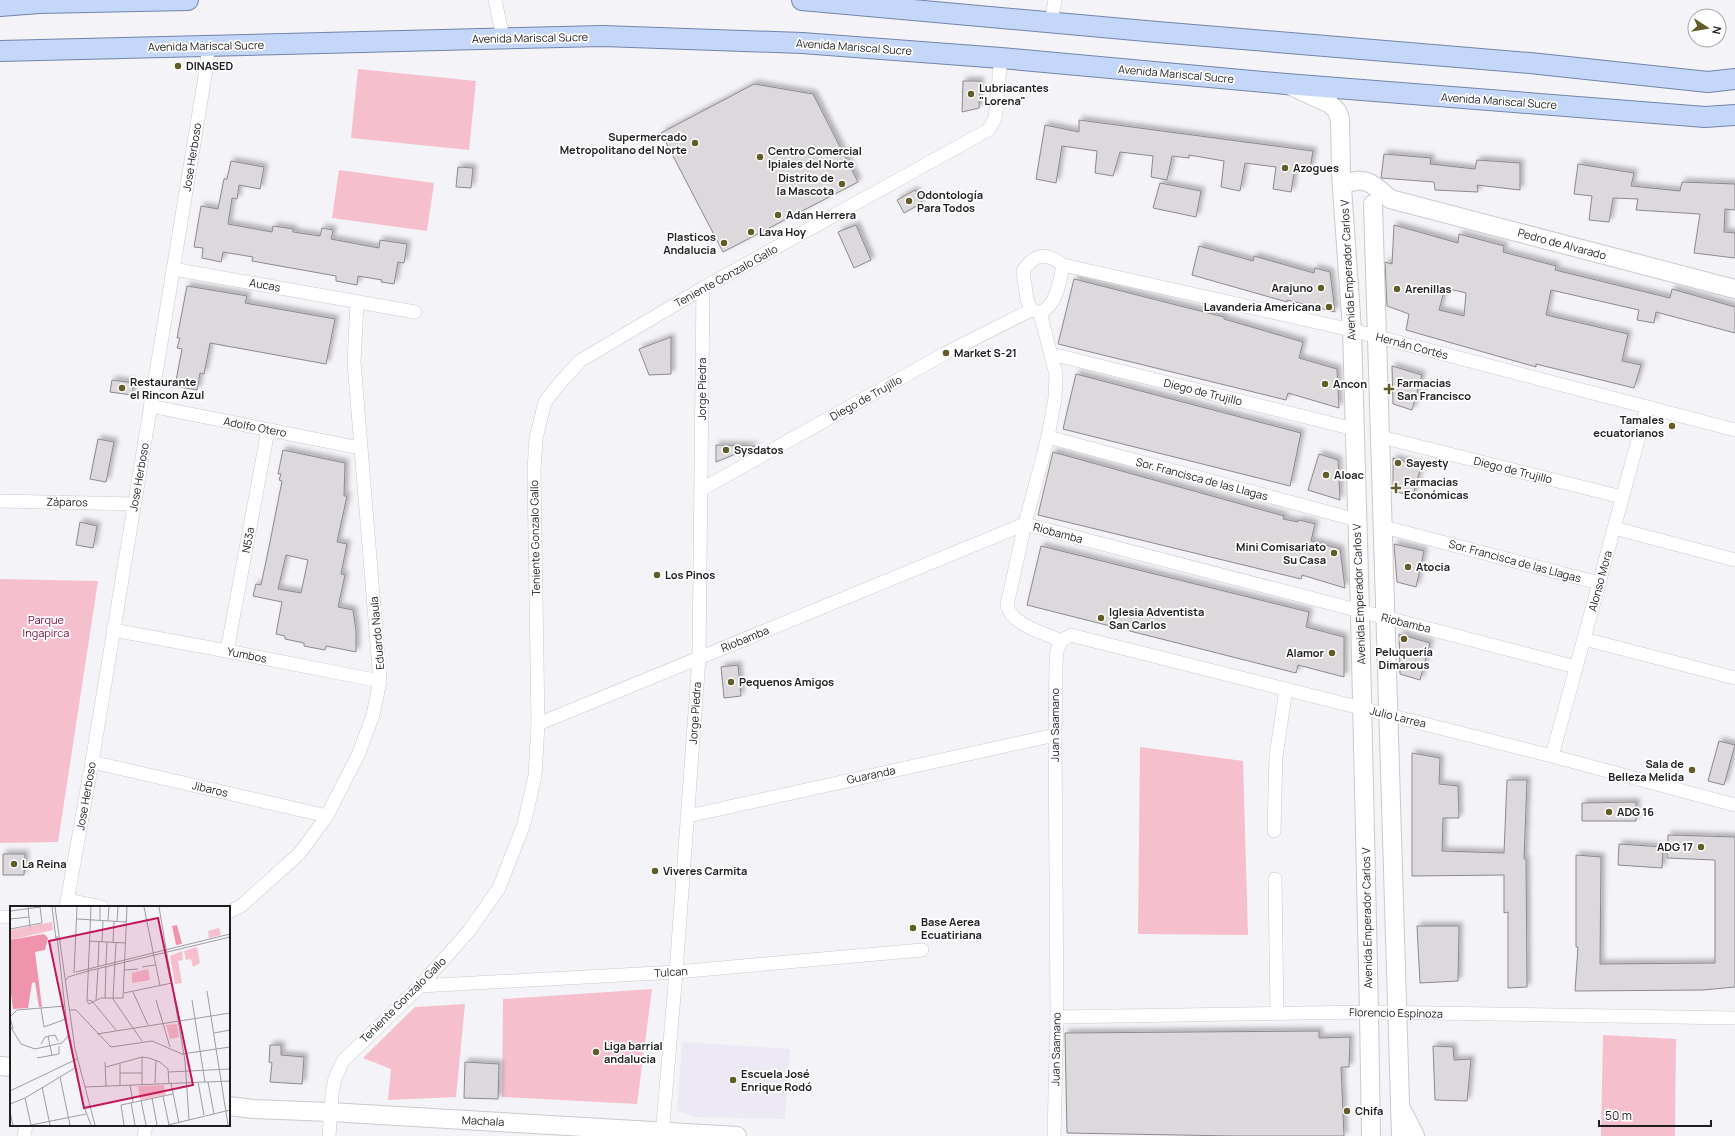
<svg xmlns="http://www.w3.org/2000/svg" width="1735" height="1136" viewBox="0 0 1735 1136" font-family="Manrope,sans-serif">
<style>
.built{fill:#ece9f5}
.green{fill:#f6bfcd}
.building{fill:#dcd8db;stroke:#8d8a8d;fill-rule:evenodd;filter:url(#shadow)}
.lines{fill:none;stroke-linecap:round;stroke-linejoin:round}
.street-casing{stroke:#cac9cd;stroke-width:14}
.secondary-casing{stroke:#cac9cd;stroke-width:20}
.primary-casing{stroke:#7184aa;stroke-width:22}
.street{stroke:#fff;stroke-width:13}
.secondary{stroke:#fff;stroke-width:18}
.primary{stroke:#c5d7f9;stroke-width:20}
.poi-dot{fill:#625c28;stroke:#fff;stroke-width:1.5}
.labels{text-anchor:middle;stroke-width:3.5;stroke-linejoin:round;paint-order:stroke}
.street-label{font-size:11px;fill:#1e1d1f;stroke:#fff}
.poi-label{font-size:11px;font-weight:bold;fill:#1e1d1f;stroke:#fff;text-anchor:start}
.park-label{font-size:11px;fill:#780639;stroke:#fff}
.inset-road{fill:none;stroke:#9e9da1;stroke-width:1}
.view{fill:#c2185b;fill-opacity:0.15;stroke:#c2185b;stroke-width:2}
.inset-edge{fill:none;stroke:#1e1d1f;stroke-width:2}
</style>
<defs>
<filter id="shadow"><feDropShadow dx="3.5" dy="-3.5" stdDeviation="2" flood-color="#0004"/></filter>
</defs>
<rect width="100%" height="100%" fill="#f4f3f7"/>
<path class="built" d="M682,1042L790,1049L785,1119L696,1117L677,1111Z"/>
<g class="green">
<path d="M358,69L476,81L469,150L351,138Z"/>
<path d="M339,170L434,183L427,231L332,218Z"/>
<path d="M0,579L98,581L58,842L0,843Z"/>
<path d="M1140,747L1243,761L1248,935L1138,934Z"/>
<path d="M652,989L637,1104L502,1097L503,999Z"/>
<path d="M465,1004L456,1097L388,1100L391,1069L363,1058L415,1007Z"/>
<path d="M1603,1035L1676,1039L1675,1136H1601Z"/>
</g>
<g class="building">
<path d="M963,81H980L979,108L962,112Z"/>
<path d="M754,84L813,94L858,182L723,252L661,133Z"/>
<path d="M1079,120L1313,151L1310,169L1295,167L1291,192L1273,189L1276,167L1245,163L1240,191L1221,187L1224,161L1189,155V158L1172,156L1167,180L1151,177L1153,156L1120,152L1113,176L1095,173L1097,151L1062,146L1056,183L1036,179L1045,125L1079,132Z"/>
<path d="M1384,154L1431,158L1430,164L1475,169L1477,160L1520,163V190L1477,185L1478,192L1435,190L1434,182L1381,178Z"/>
<path d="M231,161L264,167L260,189L239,185L237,199L232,198L228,224L272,232L273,226L293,229V232L320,236L322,228L333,230L331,239L379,248L380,240L407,244L404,263L398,262L394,284L381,282L382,280L358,276L357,285L336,281V276L252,261L253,257L223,252L221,262L202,258L203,248L194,247L201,206L218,209L224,179H227Z"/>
<path d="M1578,164L1634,173L1631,186L1680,191L1682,182L1735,184V210L1725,209L1724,232L1735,233V258L1694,253L1700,214L1636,210L1638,199L1613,198L1609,222L1589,220L1592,196L1574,194Z"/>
<path d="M458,167L473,168L471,188L456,187Z"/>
<path d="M1160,183L1201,191L1196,217L1153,208Z"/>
<path d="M915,190L922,203L904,213L897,200Z"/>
<path d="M856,225L871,260L854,268L838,232Z"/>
<path d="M1394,225L1458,243L1459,234L1504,246L1503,252L1556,266L1555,270L1670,298L1672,289L1735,307V333L1656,312L1654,323L1637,320L1639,310L1551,290L1546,315L1628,334L1622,361L1641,365L1634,388L1536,364V367L1406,330L1409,314L1387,306L1385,262L1392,264ZM1445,288L1466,293L1464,316L1439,310Z"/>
<path d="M1199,246L1253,261L1254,256L1314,273L1315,268L1330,272L1335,312L1287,300V302L1192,275Z"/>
<path d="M1074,279L1224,317V319L1303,342L1299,358L1337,369L1339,408L1288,393L1286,400L1058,344Z"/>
<path d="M187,286L247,296L245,303L335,319L326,364L210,343L204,374L200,373L197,390L175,386L182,349L177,348L180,338H177Z"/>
<path d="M671,337V374L649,375L639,349Z"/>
<path d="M1392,366L1422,375L1412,410L1393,404Z"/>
<path d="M1076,374L1301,433L1290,486L1063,429Z"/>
<path d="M112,380L134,383L132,395L110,392Z"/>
<path d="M98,439L114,442L106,482L90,479Z"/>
<path d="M716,445L755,446L716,462Z"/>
<path d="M283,450L345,463L344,496H347L337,542L347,544L341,574L345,575L338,607L353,610L356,631V652L326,646L325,650L304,646V643L285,639V636L276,634L282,602L253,596L256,584L261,585L269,547L282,481L279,480L281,474H278ZM286,555L308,560L301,593L278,589Z"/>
<path d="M1053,452L1284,516L1283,519L1298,522L1299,520L1315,524L1311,541L1340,549L1345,588L1302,575L1301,579L1038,515Z"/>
<path d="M1319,454L1338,460L1340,500L1308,490Z"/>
<path d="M1393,458L1421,466L1413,496L1393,491Z"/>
<path d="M80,522L97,526L93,548L76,545Z"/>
<path d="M1394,544L1424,551L1416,587L1397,582Z"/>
<path d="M1041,546L1309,612L1306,627L1344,637V677L1298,665L1296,673L1027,605Z"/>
<path d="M1399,634L1430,643L1420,680L1400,674Z"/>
<path d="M738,665L741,696L724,698L721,667Z"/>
<path d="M1719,741L1735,745L1724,785L1708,781Z"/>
<path d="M1412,753L1440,758L1439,784L1458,786L1459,818H1443L1442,851L1504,853L1507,780H1527L1524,859H1526L1527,987L1508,988V912L1504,913V875L1412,876Z"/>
<path d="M1636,802V821H1582V803Z"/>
<path d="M1668,835L1735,837V987L1703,990L1575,991L1578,947H1576V855L1601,857L1600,964L1715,963V860L1667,858Z"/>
<path d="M1619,844L1663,847L1662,868L1618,865Z"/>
<path d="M3,854H25L24,875H3Z"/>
<path d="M1417,926H1459L1458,981L1420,983Z"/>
<path d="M1319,1031V1038L1350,1037L1349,1067H1341L1344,1136H1234L1067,1133L1065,1033Z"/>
<path d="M270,1045H281V1055L304,1057L302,1084L270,1082L272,1063L269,1062Z"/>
<path d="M1433,1046L1453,1047L1454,1060L1471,1059L1467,1101L1435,1100Z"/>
<path d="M465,1062L499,1064L498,1099L464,1098Z"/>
</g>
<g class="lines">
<g class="street-casing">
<g id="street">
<path d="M495,0L503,38"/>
<path d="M1051,22L1055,0"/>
<path d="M173,269L415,312"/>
<path d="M1031,310L1027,299L1023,271C1035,253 1046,252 1063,265L1352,330L1735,430"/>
<path d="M1033,310L1040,313C1057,305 1060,281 1063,265"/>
<path d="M1040,313L1056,374L1055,398L1048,437L1025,524L1007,605C1011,625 1045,633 1061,641"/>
<path d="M1052,354L1354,429"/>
<path d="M150,406L360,448"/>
<path d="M1048,437L1357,520"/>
<path d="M1381,437L1622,497"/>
<path d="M702,489L946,353L1031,310"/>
<path d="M0,501L134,504"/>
<path d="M1384,527L1599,583"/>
<path d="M1614,528L1735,560"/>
<path d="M113,630L227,651L380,681"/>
<path d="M1584,639L1735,678"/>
<path d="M1061,641L1071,635L1082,638L1552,756L1735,805"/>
<path d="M227,651L268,430"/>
<path d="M538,724L1025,524L1576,667"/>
<path d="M1552,756L1647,407"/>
<path d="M92,762L327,816"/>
<path d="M688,816L1055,735"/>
<path d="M1274,831L1276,756L1286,689"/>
<path d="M1275,879L1277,1013"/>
<path d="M68,900L102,907"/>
<path d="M66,907L92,762L207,64L208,46"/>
<path d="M229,912L241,906L299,854L327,816L359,753L373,715L380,681L354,362L357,302"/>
<path d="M0,917H11"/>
<path d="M420,986L676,972L922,950"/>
<path d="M1057,1017L1369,1012L1735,1018"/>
<path d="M24,1136L26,1125"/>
<path d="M144,1136L146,1125"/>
<path d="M329,1136L332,1094L335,1078L343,1061L420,986L469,931L499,888L524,824L535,776L538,724L534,471L536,438L545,402L559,384L580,361L703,288L988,130L995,119L1001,58"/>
<path d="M662,1136L676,972L699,658L703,288"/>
<path d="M1054,1136L1057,1017L1055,735L1056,664L1057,651L1061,641"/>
</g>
</g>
<g class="secondary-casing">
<g id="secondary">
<path d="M1291,86L1330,104L1337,111L1340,119L1341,174L1352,330L1360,612L1369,1012L1371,1136"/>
<path d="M1343,185C1366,175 1373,184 1390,199L1735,289"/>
<path d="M1373,204L1401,1136"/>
<path d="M0,1066L11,1067"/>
<path d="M229,1106L253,1109L330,1112L737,1136"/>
<path d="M1402,1110L1415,1136"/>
</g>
</g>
<g class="primary-casing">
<g id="primary">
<path d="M802,0L1157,32L1530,63L1708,82L1735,79"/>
<path d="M0,6L39,3L188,0"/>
<path d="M0,51L603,36L802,43L1001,58L1286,84L1705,117L1735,115"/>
</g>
</g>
<use href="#street" class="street"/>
<use href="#secondary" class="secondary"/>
<use href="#primary" class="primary"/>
</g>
<g class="poi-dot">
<circle cx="178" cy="66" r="4"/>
<circle cx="971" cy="94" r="4"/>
<circle cx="695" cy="143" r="4"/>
<circle cx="760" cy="157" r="4"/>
<circle cx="1285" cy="168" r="4"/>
<circle cx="842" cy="184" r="4"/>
<circle cx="909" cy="201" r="4"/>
<circle cx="778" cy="215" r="4"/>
<circle cx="751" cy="232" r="4"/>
<circle cx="724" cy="243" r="4"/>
<circle cx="1321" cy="288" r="4"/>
<circle cx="1397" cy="289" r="4"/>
<circle cx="1329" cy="307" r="4"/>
<circle cx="946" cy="353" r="4"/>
<circle cx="1325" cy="384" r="4"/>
<circle cx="122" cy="388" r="4"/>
<path d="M1387 383h4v4h4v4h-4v4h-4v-4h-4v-4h4z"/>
<circle cx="1672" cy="426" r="4"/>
<circle cx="726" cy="450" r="4"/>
<circle cx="1398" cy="463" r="4"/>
<circle cx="1326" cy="475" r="4"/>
<path d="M1394 482h4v4h4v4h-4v4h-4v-4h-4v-4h4z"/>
<circle cx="1334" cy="553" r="4"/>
<circle cx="1408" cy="567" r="4"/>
<circle cx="657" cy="575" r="4"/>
<circle cx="1101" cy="618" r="4"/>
<circle cx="1404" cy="639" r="4"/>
<circle cx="1332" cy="653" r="4"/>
<circle cx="731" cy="682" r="4"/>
<circle cx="1692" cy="770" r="4"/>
<circle cx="1609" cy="812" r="4"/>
<circle cx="1701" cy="847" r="4"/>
<circle cx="14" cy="864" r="4"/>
<circle cx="655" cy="871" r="4"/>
<circle cx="913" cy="928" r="4"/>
<circle cx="596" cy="1052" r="4"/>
<circle cx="733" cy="1080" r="4"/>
<circle cx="1347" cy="1111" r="4"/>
</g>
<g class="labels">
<g class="street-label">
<text transform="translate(530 38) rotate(-1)" y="4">Avenida Mariscal Sucre</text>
<text transform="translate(206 46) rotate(-1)" y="4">Avenida Mariscal Sucre</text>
<text transform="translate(854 47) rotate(4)" y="4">Avenida Mariscal Sucre</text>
<text transform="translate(1176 74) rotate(5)" y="4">Avenida Mariscal Sucre</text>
<text transform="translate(1499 101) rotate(4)" y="4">Avenida Mariscal Sucre</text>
<text transform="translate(192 157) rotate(-81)" y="4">Jose Herboso</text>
<text transform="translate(1562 244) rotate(15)" y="4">Pedro de Alvarado</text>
<text transform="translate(1348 270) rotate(-93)" y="4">Avenida Emperador Carlos V</text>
<text transform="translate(726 276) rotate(-29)" y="4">Teniente Gonzalo Gallo</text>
<text transform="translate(265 285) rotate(10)" y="4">Aucas</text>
<text transform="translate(1412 346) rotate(15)" y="4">Hernán Cortés</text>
<text transform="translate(702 389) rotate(-90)" y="4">Jorge Piedra</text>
<text transform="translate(1203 392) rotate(14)" y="4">Diego de Trujillo</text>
<text transform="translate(866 398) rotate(-29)" y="4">Diego de Trujillo</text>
<text transform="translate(255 427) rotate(11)" y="4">Adolfo Otero</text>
<text transform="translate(1513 470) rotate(14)" y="4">Diego de Trujillo</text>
<text transform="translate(139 477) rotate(-80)" y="4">Jose Herboso</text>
<text transform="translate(1202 479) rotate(15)" y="4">Sor. Francisca de las Llagas</text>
<text transform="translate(67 502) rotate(1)" y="4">Záparos</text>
<text transform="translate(1058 533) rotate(15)" y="4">Riobamba</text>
<text transform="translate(535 538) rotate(-91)" y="4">Teniente Gonzalo Gallo</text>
<text transform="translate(248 540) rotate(-79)" y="4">N53a</text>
<text transform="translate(1515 561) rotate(15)" y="4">Sor. Francisca de las Llagas</text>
<text transform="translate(1600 581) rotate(-75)" y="4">Alonso Mora</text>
<text transform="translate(1359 594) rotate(-92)" y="4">Avenida Emperador Carlos V</text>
<text transform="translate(1406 623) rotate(14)" y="4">Riobamba</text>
<text transform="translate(377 633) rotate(-95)" y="4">Eduardo Naula</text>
<text transform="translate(745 639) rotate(-22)" y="4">Riobamba</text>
<text transform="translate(247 655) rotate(11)" y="4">Yumbos</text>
<text transform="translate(695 713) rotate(-86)" y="4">Jorge Piedra</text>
<text transform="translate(1398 717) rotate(14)" y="4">Julio Larrea</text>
<text transform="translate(1055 725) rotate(-90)" y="4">Juan Saamano</text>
<text transform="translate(871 775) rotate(-12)" y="4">Guaranda</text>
<text transform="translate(210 789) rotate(13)" y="4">Jibaros</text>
<text transform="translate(86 796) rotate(-80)" y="4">Jose Herboso</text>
<text transform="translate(1367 918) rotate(-91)" y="4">Avenida Emperador Carlos V</text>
<text transform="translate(671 972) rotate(-4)" y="4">Tulcan</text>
<text transform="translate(403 1000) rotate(-45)" y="4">Teniente Gonzalo Gallo</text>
<text transform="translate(1396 1013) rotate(1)" y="4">Florencio Espinoza</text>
<text transform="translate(1056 1049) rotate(-89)" y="4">Juan Saamano</text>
<text transform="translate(483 1121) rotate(3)" y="4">Machala</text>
</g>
<g class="poi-label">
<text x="186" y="70">DINASED</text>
<text x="979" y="92">Lubriacantes<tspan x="979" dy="13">"Lorena"</tspan></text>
<text x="687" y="141" text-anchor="end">Supermercado<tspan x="687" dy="13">Metropolitano del Norte</tspan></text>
<text x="768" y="155">Centro Comercial<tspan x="768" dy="13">Ipiales del Norte</tspan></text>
<text x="1293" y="172">Azogues</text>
<text x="834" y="182" text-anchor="end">Distrito de<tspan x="834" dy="13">la Mascota</tspan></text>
<text x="917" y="199">Odontología<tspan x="917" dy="13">Para Todos</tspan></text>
<text x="786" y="219">Adan Herrera</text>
<text x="759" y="236">Lava Hoy</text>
<text x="716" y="241" text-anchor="end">Plasticos<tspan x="716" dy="13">Andalucia</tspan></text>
<text x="1313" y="292" text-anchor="end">Arajuno</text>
<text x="1405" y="293">Arenillas</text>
<text x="1321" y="311" text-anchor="end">Lavanderia Americana</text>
<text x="954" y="357">Market S-21</text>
<text x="130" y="386">Restaurante<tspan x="130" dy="13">el Rincon Azul</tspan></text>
<text x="1397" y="387">Farmacias<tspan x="1397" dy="13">San Francisco</tspan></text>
<text x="1333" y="388">Ancon</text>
<text x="1664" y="424" text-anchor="end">Tamales<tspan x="1664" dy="13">ecuatorianos</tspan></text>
<text x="734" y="454">Sysdatos</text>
<text x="1406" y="467">Sayesty</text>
<text x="1334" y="479">Aloac</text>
<text x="1404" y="486">Farmacias<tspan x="1404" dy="13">Económicas</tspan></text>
<text x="1326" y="551" text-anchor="end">Mini Comisariato<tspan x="1326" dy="13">Su Casa</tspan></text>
<text x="1416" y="571">Atocia</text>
<text x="665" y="579">Los Pinos</text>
<text x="1109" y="616">Iglesia Adventista<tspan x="1109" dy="13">San Carlos</tspan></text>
<text x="1404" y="656" text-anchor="middle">Peluquería<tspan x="1404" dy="13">Dimarous</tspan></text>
<text x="1324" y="657" text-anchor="end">Alamor</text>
<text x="739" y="686">Pequenos Amigos</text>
<text x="1684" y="768" text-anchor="end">Sala de<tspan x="1684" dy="13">Belleza Melida</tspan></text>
<text x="1617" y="816">ADG 16</text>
<text x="1693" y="851" text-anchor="end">ADG 17</text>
<text x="22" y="868">La Reina</text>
<text x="663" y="875">Viveres Carmita</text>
<text x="921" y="926">Base Aerea<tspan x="921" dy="13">Ecuatiriana</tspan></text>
<text x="604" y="1050">Liga barrial<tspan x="604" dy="13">andalucia</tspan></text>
<text x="741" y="1078">Escuela José<tspan x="741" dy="13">Enrique Rodó</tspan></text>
<text x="1355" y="1115">Chifa</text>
</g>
<g class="park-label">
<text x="46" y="624">Parque<tspan x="46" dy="13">Ingapirca</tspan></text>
</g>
</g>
<g transform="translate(10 906)">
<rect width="220" height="220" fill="#f4f3f7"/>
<path d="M42,16L43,24L0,34V24ZM209,22L211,29L199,32L198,25ZM187,41L190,57L183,61L181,53L176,54L174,45ZM172,45L173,54L168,55L172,77L165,78L160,50ZM138,63L140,74L122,77V67ZM167,118L169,131L160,133L156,119ZM154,179L156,189L130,194L128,180Z" fill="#f6bfcd"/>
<path d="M167,19L172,38L166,39L162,20ZM34,28L38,32L35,44L25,46L32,101H29L25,76L22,77L18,102L3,103L0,80V34Z" fill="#f093ac"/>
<path class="inset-road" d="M18,1L20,21M42,1L46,33M45,1L65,143L85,219M81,1L77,95L79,98L83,96M134,1L150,80M149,1L175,155L179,214M0,5L30,1M0,13L19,11M67,13L116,16M90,14V1M98,15L99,1M107,15L108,1M0,23L32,17L30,1M47,30L58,129L73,198L81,219M79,35L115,37M92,36L93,15M103,37L104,15M106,37L103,93L132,135M96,58L97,36M88,60L89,36M132,61L145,59M114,64L128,63M66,66L220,28M64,67L67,1M56,74L58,71L78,65L220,31M197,85L218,219M123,86L138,119M114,87L162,77M95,92L96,61M78,94L82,95L106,124M86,94L88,63M146,94L160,141M182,94L195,176M83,96L91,92H113L117,1M31,102L34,121L56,113M60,104H66L101,141L142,135L172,148L220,141M0,111L7,104L55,100M0,111L3,123M0,120L11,138L25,143L52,137L58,130M204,127L220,124M87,128L220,107M38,130L42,149M31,138L35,131L45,129L48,135M132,151V178M27,152L49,148V140M95,156L96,180M110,158V179M96,161L132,151L139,152L150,156L158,163L159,177M159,166L220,163M110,167H132M50,171L60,219M188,176L194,209M198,176L204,208M145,177L146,154M161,177L169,217M120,179L123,196M32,181L40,219M75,181L220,175M0,185L67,153M153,190L159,219M15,192L21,219M142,192L147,219M131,194L136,219M121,196L125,219M0,198L15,192L65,162M0,206L3,219M21,219L76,208M114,219L111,199L163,188M158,219L220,204"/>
<path class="view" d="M148,12L183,179L74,202L39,35Z"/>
<rect width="220" height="220" class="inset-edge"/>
</g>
<g transform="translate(1707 28) rotate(102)"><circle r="19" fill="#ffffff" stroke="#a5a5a5"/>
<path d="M0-3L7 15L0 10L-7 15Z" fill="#625c28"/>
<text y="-6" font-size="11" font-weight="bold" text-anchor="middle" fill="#1e1d1f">N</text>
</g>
<path d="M1599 1120v6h112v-6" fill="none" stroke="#1e1d1f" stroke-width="2"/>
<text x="1605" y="1120" font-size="12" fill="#1e1d1f" stroke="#ffffff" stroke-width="3" paint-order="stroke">50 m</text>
</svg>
